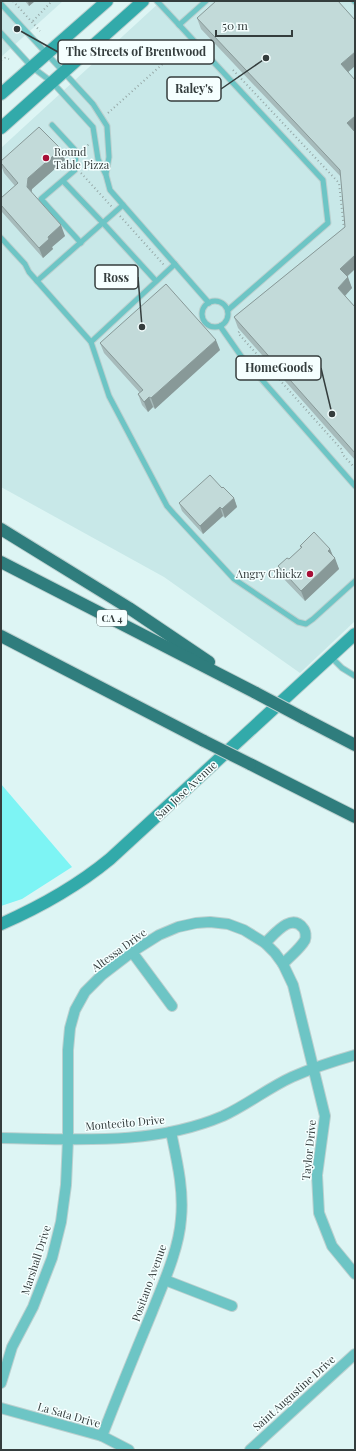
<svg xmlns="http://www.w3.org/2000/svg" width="356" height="1451" viewBox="0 0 356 1451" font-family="'Playfair Display',serif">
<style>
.built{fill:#c8e8e8}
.green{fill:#7df4f4}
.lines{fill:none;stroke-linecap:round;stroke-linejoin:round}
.lane-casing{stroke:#bbd0cf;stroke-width:7}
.street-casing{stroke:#bbd0cf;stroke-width:12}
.secondary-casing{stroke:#bbd0cf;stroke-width:14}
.highway-casing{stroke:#bbd0cf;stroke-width:14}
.path{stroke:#96a8a7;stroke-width:2;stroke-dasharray:1 3;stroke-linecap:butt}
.lane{stroke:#6dc5c5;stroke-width:5}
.street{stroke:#6dc5c5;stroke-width:10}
.secondary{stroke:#32aaaa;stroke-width:12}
.highway{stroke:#2f7d7d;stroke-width:12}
.highway-bridge-casing{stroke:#bbd0cf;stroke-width:14;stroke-linecap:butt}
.highway-bridge{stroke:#2f7d7d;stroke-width:12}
.wall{fill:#a7bbbb}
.shaded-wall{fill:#889998}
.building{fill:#c2dad9;stroke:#889998}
.poi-dot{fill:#a70f37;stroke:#f5ffff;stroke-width:1.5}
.labels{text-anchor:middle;stroke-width:3;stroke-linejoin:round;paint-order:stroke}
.shield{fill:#f5ffff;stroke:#6e7777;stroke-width:1}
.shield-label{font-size:10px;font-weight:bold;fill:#343d3d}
.poi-label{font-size:11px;fill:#343d3d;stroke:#f5ffff;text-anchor:start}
.street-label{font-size:11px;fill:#343d3d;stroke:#f5ffff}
.leader{fill:none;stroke:#343d3d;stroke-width:1.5}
.callout-dot{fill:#343d3d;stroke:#f5ffff;stroke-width:1.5}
.callout{fill:#f5ffff;stroke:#343d3d;stroke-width:1.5}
.callout-label{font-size:12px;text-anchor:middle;font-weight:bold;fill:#343d3d}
</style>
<rect width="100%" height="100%" fill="#ddf5f4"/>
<g class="built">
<path d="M1,1H63L1,57Z"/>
<path d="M161,1H355V621L300,673L164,577L1,487V148Z"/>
</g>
<path class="green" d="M1,784L72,867L22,899L1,906Z"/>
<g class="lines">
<g class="lane-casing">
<g id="lane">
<path d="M157,1L323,180L328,223L228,310"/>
<path d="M354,1L355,2"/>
<path d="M1,4L93,104L107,126L109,157L106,174"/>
<path d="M179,25L206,1"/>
<path d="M1,33L32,67L52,82L93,127L98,159L106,175L110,190L209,303"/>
<path d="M52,125L76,151L75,170L41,199L81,243"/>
<path d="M63,181L103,223L156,281"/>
<path d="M1,238L25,264L29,272L91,342L109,396L167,506L174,514L234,579L298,622L306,624L313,619L355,581"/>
<path d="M37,281L123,205"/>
<circle cx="215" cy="314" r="13"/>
<path d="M220,326L241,356L355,486"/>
<path d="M91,342L175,264"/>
<path d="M331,657L342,668L355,676"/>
</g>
</g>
<g class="street-casing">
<g id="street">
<path d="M265,943C274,935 291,912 303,928C306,931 306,937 305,940C300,949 290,956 283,964"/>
<path d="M132,952L172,1006"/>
<path d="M1,1138C75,1139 153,1146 223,1116C247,1105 268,1088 292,1077C312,1068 334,1061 355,1055"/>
<path d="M165,1280L232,1306"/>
<path d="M1,1383L12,1347L33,1307L52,1258L61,1222L66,1185L68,1139V1050L70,1028L75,1010L85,992L102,975L132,952L159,935L178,927L196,923L210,922L228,924L244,930L265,943L275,953L283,964L293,985L325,1116L317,1175L319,1213L332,1246L355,1274"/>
<path d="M1,1408L102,1436L129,1450"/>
<path d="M102,1436C118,1395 135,1353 152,1312C163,1284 179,1249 181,1219C184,1190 177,1161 171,1132"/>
<path d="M250,1450L355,1354"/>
</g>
</g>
<g class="secondary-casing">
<g id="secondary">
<path d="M1,94L107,1"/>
<path d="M1,128L143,1"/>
<path d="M1,924C42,906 76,887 110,859L355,634"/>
</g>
</g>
<g class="highway-casing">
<g id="highway">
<path d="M1,529L129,608L209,662"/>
<path d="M1,562L256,693"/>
<path d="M1,636L204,741"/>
<path d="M303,718L355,745"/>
<path d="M250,764L355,817"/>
</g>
</g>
<g class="path">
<path d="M13,1L40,31"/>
<path d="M33,21L52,1"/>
<path d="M1,60L5,58L9,59"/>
<path d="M233,70L339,183L344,229"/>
<path d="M108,113L186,43"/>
<path d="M82,151L89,144"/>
<path d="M81,173L112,207"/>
<path d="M120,216L164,265"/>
<path d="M242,329L238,333L341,449L343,455L355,468"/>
</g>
<use href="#lane" class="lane"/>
<use href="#street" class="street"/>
<use href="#secondary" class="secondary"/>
<use href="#highway" class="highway"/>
<g class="highway-bridge-casing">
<g id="highway-bridge">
<path d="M256,693L303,718"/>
<path d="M204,741L250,764"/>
</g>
</g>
<use href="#highway-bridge" class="highway-bridge"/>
</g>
<g class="wall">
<path d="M25,1H35L29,6Z"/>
<path d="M197,18L348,72L354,131L355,269L347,277L352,288L345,296L355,307V460L238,328L234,317L345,227L341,177L201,29Z"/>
<path d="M61,149L65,160L32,189L31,192L65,236L52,247L53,249L43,258L2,212L1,210V198L15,186L4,173L1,165V161Z"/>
<path d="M100,343L220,350L155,409L153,407L148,412L142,405L138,394L140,393L104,353Z"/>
<path d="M222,488L234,498L237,507L225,518L223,516L203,534L182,511L179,503Z"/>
<path d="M300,546L330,549L339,569L305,601L282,577L278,566L289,559L301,548Z"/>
</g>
<g class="shaded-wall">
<path d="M28,1H35L29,6Z"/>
<path d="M355,52V66L345,75L341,64Z"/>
<path d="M355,116V130L351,134L347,123Z"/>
<path d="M61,149L65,160L32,189L31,197L27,187L28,178Z"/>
<path d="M61,225L65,236L52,247L53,249L43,258L39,248L48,237Z"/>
<path d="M355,255V269L344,279L340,269Z"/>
<path d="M348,277L352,288L342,299L338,288Z"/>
<path d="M216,340L220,350L155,409L151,398Z"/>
<path d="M149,397L153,407L148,412L144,402Z"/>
<path d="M234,498L237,507L225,518L222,509Z"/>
<path d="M220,507L223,516L203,534L200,526Z"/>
<path d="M330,549L334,559L335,558L339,569L305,601L301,591L328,551Z"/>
</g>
<g class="building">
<path d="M216,1H338L355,20V52L341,64L355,80V116L347,123L355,132V255L340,269L348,277L338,288L355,307V453L234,317L345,227L340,170L197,18Z"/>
<path d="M39,127L61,149L28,178L27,187L61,225L48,237L49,239L39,248L1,205V198L18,183L1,163V161Z"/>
<path d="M166,284L216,340L151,398L149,397L144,402L138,394L143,390L100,343Z"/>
<path d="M210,475L222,488L223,487L234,498L222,509L220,507L200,526L179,503Z"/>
<path d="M314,532L330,549L328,551L335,558L301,591L278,566L287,558L289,559L302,547L300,546Z"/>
</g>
<g class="poi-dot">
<circle cx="46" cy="158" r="4"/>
<circle cx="310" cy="574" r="4"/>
</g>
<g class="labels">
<rect class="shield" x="97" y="610" width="30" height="16" rx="3"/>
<g class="shield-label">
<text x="112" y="622">CA 4</text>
</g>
<g class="poi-label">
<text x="54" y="156">Round<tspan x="54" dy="13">Table Pizza</tspan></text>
<text x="302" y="578" text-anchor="end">Angry Chickz</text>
</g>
<g class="street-label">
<text transform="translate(186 790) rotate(-43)" y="4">San Jose Avenue</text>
<text transform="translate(119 950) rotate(-36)" y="4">Altessa Drive</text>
<text transform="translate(125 1123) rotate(-5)" y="4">Montecito Drive</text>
<text transform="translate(309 1150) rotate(-84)" y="4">Taylor Drive</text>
<text transform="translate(36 1260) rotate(-72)" y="4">Marshall Drive</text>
<text transform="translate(149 1283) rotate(-70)" y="4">Positano Avenue</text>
<text transform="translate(294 1393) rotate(-42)" y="4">Saint Augustine Drive</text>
<text transform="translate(69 1415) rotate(16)" y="4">La Sata Drive</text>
</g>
</g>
<path class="leader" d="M17 29L58 52M266 58L221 89M142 327L138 277M332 414L321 368"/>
<g class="callout-dot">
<circle cx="17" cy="29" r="4"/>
<circle cx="266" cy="58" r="4"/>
<circle cx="142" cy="327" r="4"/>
<circle cx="332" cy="414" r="4"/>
</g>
<g class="callout">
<rect x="58" y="40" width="156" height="24" rx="4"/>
<rect x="167" y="77" width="54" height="24" rx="4"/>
<rect x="95" y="265" width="43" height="24" rx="4"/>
<rect x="236" y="356" width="85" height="24" rx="4"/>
</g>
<g class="callout-label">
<text x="136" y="56">The Streets of Brentwood</text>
<text x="194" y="93">Raley's</text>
<text x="116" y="282">Ross</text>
<text x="279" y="372">HomeGoods</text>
</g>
<rect width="356" height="1451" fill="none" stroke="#343d3d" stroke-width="4"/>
<path d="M216 30v6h76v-6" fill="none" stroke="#343d3d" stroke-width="2"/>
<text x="222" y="30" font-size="12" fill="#343d3d" stroke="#f5ffff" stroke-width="3" paint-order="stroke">50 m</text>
</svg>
